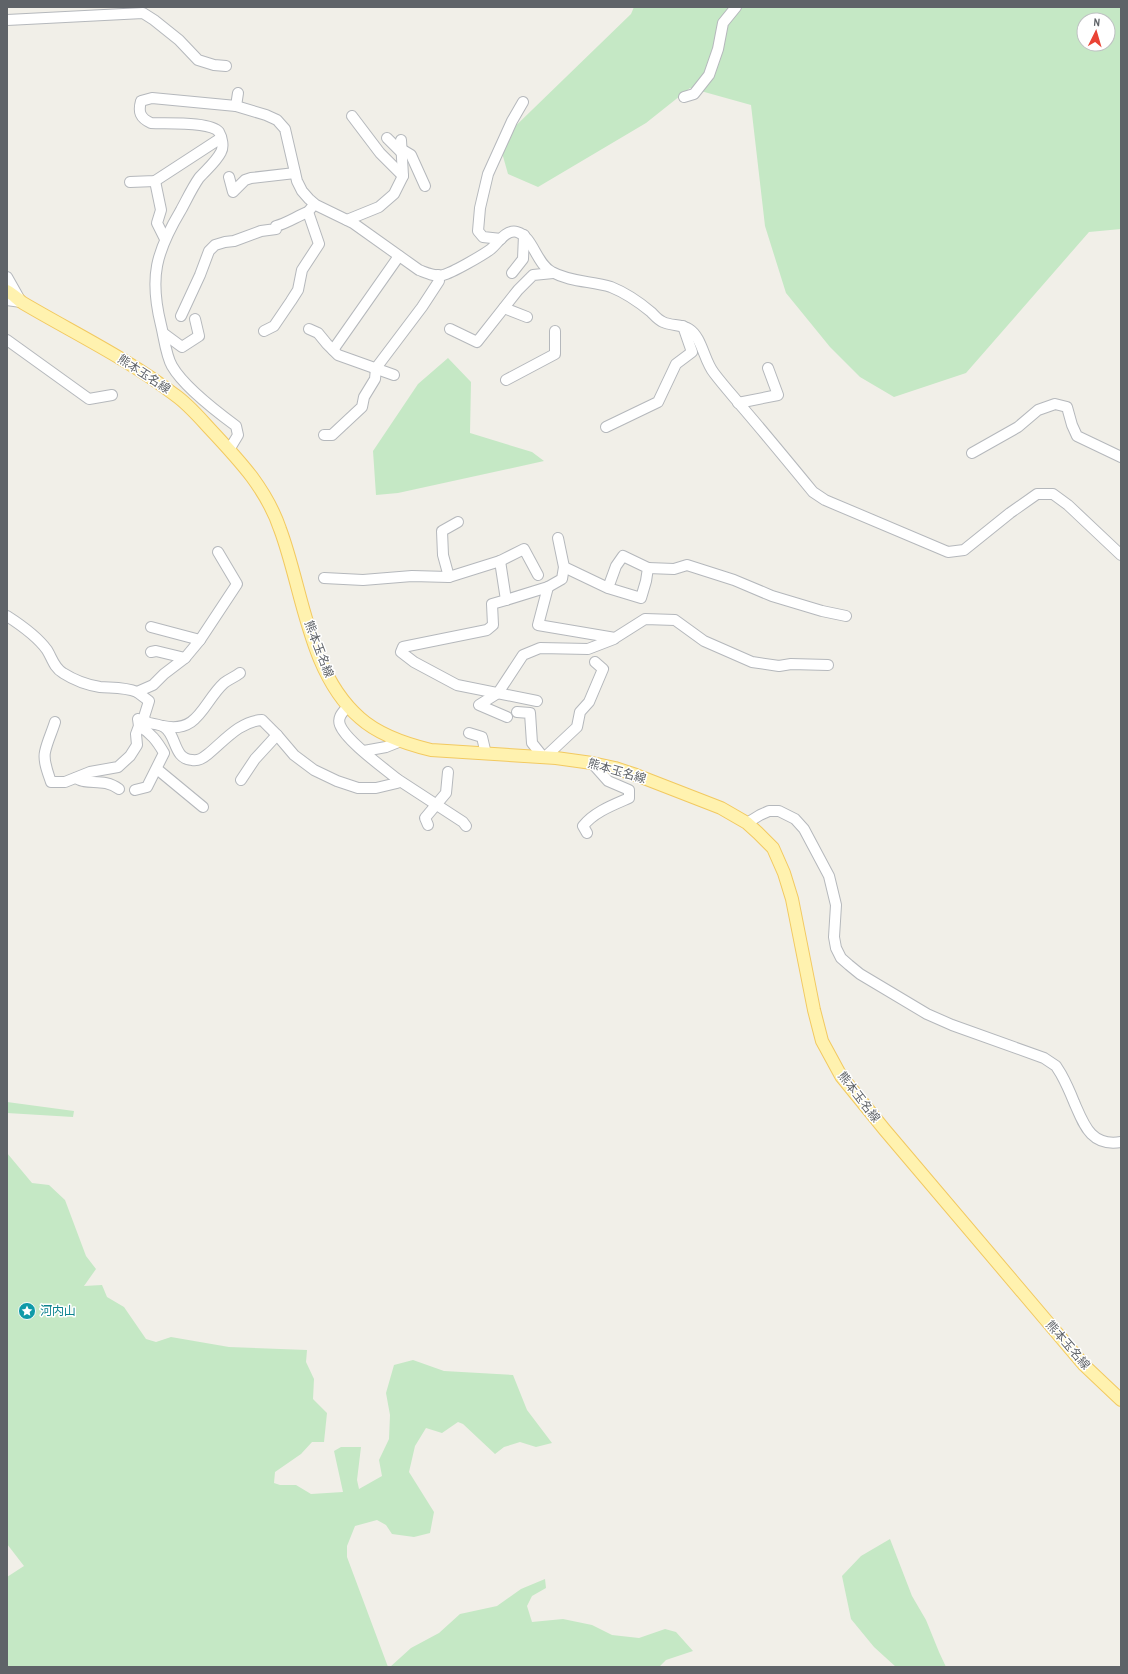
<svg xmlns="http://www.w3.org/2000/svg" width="1128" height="1674" viewBox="0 0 1128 1674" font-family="'Archivo Narrow','Noto Sans JP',sans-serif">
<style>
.green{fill:#c5e8c5;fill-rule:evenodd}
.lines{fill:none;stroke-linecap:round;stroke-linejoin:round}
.minor-casing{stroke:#b5b8bc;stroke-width:12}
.major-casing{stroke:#f2c960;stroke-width:14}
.minor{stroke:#fff;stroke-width:10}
.major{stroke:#fff2af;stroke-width:12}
.labels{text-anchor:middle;stroke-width:3;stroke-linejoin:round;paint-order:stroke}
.street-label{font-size:12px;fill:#5f6368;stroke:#fff}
.culture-label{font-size:12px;fill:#0d838f;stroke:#fff;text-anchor:start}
</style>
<rect width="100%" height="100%" fill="#f1efe8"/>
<g class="green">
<path d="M634,7H1121V229L1089,232L966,373L894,397L860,377L830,347L786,293L765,226L751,105L690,88L646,123L538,187L508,174L499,142L631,14ZM1084,20H1108V44H1084Z"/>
<path d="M448,358L471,382L470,433L532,452L544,461L398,493L376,495L373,451L418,384Z"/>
<path d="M7,1102L74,1111L73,1117L7,1113Z"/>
<path d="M7,1153L32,1183L49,1185L65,1200L86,1256L96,1269L84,1286L102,1285L107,1297L124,1307L146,1339L156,1342L171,1337L229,1347L307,1350L306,1362L314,1379L313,1399L327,1413L324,1442H312L301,1454L275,1472L274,1483L280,1485H296L311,1494L343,1492L334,1451L341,1447H361L357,1480L359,1489L382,1476L379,1460L389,1439L390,1415L386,1393L394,1365L413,1360L444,1371L513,1375L527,1410L552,1443L536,1447L520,1442L504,1447L495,1454L463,1424L458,1422L442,1433L426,1428L415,1446L409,1472L434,1512L430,1533L414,1537L392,1534L386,1525L377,1520L355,1526L347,1546V1557L388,1667H10L7,1665V1577L24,1566L7,1544Z"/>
<path d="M890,1539L912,1596L926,1620L939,1652L946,1667H896L874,1647L851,1619L842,1576L861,1556Z"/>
<path d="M545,1579L546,1588L532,1596L527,1606L532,1622L563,1619L592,1625L612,1635L639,1638L665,1629L676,1632L693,1651L666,1660L659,1667H390L411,1648L439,1633L460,1614L497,1606L521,1589Z"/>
</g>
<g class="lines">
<g class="minor-casing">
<g id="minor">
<path d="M7,20L143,13L154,20L179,40L198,60L214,65L226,66"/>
<path d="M684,97L694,94L709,75L718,49L723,23L736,7"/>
<path d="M236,106L238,93"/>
<path d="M352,116L380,153L403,176"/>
<path d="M387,138L402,153"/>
<path d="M401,149L411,155L425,186"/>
<path d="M229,177L233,192L245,180L251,178L295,173"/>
<path d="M155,181L161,210L157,223L165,239"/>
<path d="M130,182L155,181L221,138"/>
<path d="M347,220L379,207L394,194L403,176L401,140"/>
<path d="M501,239L483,237L478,231L480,208L488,174L512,121L523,102"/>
<path d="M512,273L523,259L524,235"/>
<path d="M7,277L20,300"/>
<path d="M7,300L21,302"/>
<path d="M504,308L527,317"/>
<path d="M181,316L200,275L209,251L215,245L225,242L234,241L261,231L276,229V226C288,223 297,216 308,212"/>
<path d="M309,329L318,333L327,344L338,355L394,375"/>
<path d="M450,329L477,342L518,290L533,275L553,273"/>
<path d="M264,331L274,326L291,301L298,290L302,270L319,244L308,212L312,207"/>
<path d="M163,333L182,347L199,336L195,319"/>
<path d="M7,340L89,399L112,395"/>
<path d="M333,350L399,256"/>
<path d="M506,380L555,354V331"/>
<path d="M738,403L778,395L768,368"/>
<path d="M606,427L658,402L676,364L692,352L683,326"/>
<path d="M324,435H332L362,407L364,397L375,379L376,368L422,307L439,281L438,275"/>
<path d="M229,450L238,435L236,426C217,412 184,387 172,366C166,356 164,337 161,325C149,277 156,252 181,210C187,199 192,188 199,178C206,170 216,162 221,152C224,147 222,137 219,132C210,121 165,124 151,123C140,118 138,112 141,101L152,98L236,106L266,115L277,120L285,129L297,181L302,191L309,199L316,205L353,223L419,270C427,273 435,277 443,275C452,273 483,255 491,249C498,243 506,229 517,232C533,236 536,264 552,272C570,282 592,281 611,287C626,293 639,302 651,312C655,316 658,320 663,322C671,326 681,324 689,329C702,337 704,361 714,373C723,385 733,396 743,408C767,436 790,464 813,492L825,500L948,552L964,550L1010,513L1037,494H1053L1068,505L1121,555"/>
<path d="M972,453L1018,427L1038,410L1055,404L1067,407L1072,425L1077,436L1121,457"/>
<path d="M500,561L506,600L492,604L493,625L487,630L403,647L401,652L414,662L457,685L537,701"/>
<path d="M564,567L608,588L616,566L623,556L648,568L646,581L641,598L608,588"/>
<path d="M648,568L674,569L687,565L734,580L772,596L822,611L846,616"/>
<path d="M449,577L443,555L442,531L458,522"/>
<path d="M324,578L363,580L412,576L449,577L500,561L524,549L538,575"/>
<path d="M548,587L562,579L564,567L558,538"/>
<path d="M506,600L548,587L538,625L615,638L645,619L675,620L704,641L752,662L779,666L791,664L828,665"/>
<path d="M7,616C21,625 37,636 47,650C52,658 54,668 63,673C74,680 87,685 100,687C112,688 125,687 137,692"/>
<path d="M151,627L200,640L185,658"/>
<path d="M200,640L237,584L218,552"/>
<path d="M151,652L156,651L185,658L164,674L153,685L137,692L149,701L144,717L146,722C151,724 160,724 164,727C177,735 173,759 192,760C199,761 203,758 208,754C224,741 240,721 262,720L277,735L294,755L314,770L337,781L358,788H376L397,783V779C384,768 346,741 340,725C337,717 343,712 348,706"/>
<path d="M517,712L530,713L532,743L544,758L577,727L580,712L589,702L603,669L595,662"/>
<path d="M507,717L479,705L498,693L523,655L540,648L588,649L614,639"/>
<path d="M55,722C52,732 47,742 45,752C43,761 48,773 51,782H65L90,772L118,767L130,756L137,745L136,734L139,726"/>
<path d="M163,726C199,734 203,702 224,683C229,679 235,677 240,673"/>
<path d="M469,733L482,737L486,754"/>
<path d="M364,751L386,747L401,741"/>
<path d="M157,769L203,807"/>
<path d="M76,778C88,786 103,777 119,789"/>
<path d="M397,779L463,822L466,826"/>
<path d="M241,780L255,759L277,735"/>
<path d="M135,790L147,787L164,753C157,741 151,733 139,726L138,719"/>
<path d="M747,823L760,815L769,811H779L795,819L804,829L829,876L836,905L834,937L836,948L841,958L849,965L860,974L927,1014L952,1025L1044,1058L1056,1066L1061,1074C1066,1083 1070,1092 1074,1102C1084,1125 1091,1147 1121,1142"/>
<path d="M428,825L425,818L446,793L448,772"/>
<path d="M587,833L583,826C594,812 613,805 629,798V790L608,781L592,763"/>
</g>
</g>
<g class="major-casing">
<path id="major" d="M7,291C13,294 17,299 23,303C74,333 128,359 175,395C188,404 199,417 210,429C225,445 239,460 252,477C263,492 274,511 280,529C303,590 308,673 360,718C379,735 406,744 431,750L556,758L592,763L615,768L636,775L721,808L747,823L758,833L773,848L784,873L792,899L814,1010L822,1041L841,1076L884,1129L1084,1365L1121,1400"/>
</g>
<use href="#minor" class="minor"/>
<use href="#major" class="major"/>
</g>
<defs>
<g id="sight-disc" transform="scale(0.9)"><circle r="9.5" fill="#0f9aa8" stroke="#fff"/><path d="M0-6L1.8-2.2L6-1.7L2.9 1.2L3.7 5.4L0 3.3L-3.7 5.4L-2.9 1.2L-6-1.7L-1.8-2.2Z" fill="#fff"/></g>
</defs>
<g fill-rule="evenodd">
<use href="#sight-disc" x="27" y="1311"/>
</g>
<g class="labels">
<g class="street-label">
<text transform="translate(144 374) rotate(33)" y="4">熊本玉名線</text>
<text transform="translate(319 649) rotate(69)" y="4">熊本玉名線</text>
<text transform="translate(617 771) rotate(16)" y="4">熊本玉名線</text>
<text transform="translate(859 1097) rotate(52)" y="4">熊本玉名線</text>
<text transform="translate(1068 1345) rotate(49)" y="4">熊本玉名線</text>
</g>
<g class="culture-label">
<text x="40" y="1315">河内山</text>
</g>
</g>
<rect width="1128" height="1674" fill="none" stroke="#5f6368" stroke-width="16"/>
<g transform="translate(1096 32) rotate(5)"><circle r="19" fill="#ffffff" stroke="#bfc1c3"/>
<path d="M0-3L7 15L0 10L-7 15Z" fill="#ea4335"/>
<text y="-6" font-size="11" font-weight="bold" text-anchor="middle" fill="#5f6368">N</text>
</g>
</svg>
